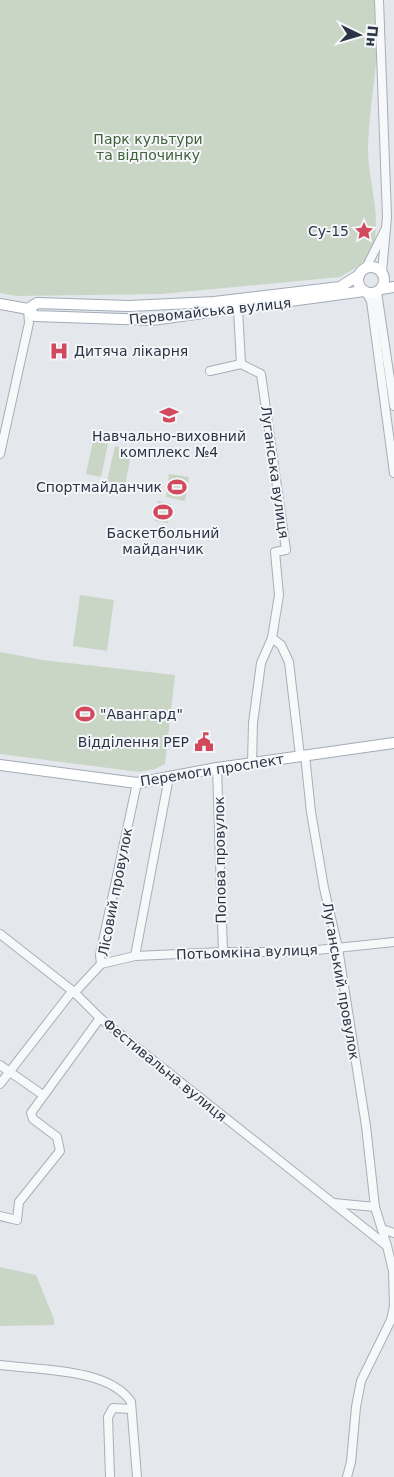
<svg xmlns="http://www.w3.org/2000/svg" width="394" height="1477" viewBox="0 0 394 1477" font-family="'DejaVu Sans',sans-serif">
<style>
.green{fill:#c9d6c5}
.lines{fill:none;stroke-linecap:round;stroke-linejoin:round}
.minor-casing{stroke:#a9aeb7;stroke-width:10}
.major-casing{stroke:#a3abb8;stroke-width:12}
.minor{stroke:#f7f8fa;stroke-width:8}
.major{stroke:#fff;stroke-width:10}
.labels{text-anchor:middle;stroke-width:4;stroke-linejoin:round;paint-order:stroke}
.park-label{font-size:14px;fill:#3f6138;stroke:#f4f6f9}
.poi-label{font-size:14px;fill:#2b3445;stroke:#f4f6f9;text-anchor:end}
.street-label{font-size:14px;fill:#2b3445;stroke:#f4f6f9}
</style>
<rect width="100%" height="100%" fill="#e4e7ec"/>
<g class="green">
<path d="M0,0H379C381,50 370,96 368,145C367,177 381,211 374,244C369,262 355,268 340,277L161,294L16,296L0,293Z"/>
<path d="M93,441L108,444L101,477L86,474Z"/>
<path d="M115,446L132,450L125,485L107,481Z"/>
<path d="M169,474L189,477L185,501L166,497Z"/>
<path d="M158,501L171,504L168,523L155,521Z"/>
<path d="M80,595L114,600L107,651L73,646Z"/>
<path d="M0,652L42,660L175,675L165,764L155,769L139,772L0,754Z"/>
<path d="M0,1267L36,1275L54,1319V1325L0,1326Z"/>
</g>
<g class="lines">
<g class="minor-casing">
<g id="minor">
<path d="M379,0L387,217L382,272"/>
<path d="M366,268L385,230"/>
<path d="M366,292L371,301L394,473"/>
<path d="M377,292L394,406"/>
<path d="M238,309L241,364L261,374L286,550L275,552L279,595L272,638L261,663L253,723L252,763"/>
<path d="M210,371L241,364"/>
<path d="M0,454L29,323L28,309"/>
<path d="M272,638L281,645L289,662L300,756"/>
<path d="M305,755L311,812L324,888L338,948L366,1126L375,1207L387,1246L393,1271L394,1306L391,1320L361,1381L356,1407L351,1462L347,1477"/>
<path d="M217,768L223,952"/>
<path d="M0,934L74,992L100,1018L135,1046L387,1246"/>
<path d="M135,956L169,777"/>
<path d="M101,964L135,956L223,952H298L394,942"/>
<path d="M0,1065L43,1095"/>
<path d="M0,1084L70,994L76,991L101,964L100,955L137,783"/>
<path d="M334,1203L375,1207"/>
<path d="M0,1216L17,1220L19,1202L60,1151L57,1137L33,1119L31,1113L100,1018"/>
<path d="M382,1229L394,1233"/>
<path d="M0,1365C37,1370 109,1368 131,1402L137,1477"/>
<path d="M110,1477L108,1417L113,1408L131,1409"/>
</g>
</g>
<g class="major-casing">
<g id="major">
<circle cx="371" cy="280" r="13"/>
<path d="M381,289L394,287"/>
<path d="M0,304L28,309L35,316L152,320L364,291"/>
<path d="M28,309L37,303L129,306L214,302L340,287L359,275"/>
<path d="M0,765L137,783L217,768L394,743"/>
</g>
</g>
<use href="#minor" class="minor"/>
<use href="#major" class="major"/>
</g>
<defs>
<g id="sight-bare" transform="scale(1.5)"><path d="M0-6L1.8-2.2L6-1.7L2.9 1.2L3.7 5.4L0 3.3L-3.7 5.4L-2.9 1.2L-6-1.7L-1.8-2.2Z" fill="#d1495b" stroke="#f4f6f9" stroke-width="2.5" paint-order="stroke"/></g>
<g id="hospital-bare" transform="scale(1.5)"><path d="M-5-5h3v3.5h4V-5h3V5h-3V1.5h-4V5h-3Z" fill="#d1495b" stroke="#f4f6f9" stroke-width="2.5" paint-order="stroke"/></g>
<g id="school-bare" transform="scale(1.5)"><path d="M0-5L7-2L0 1L-7-2ZM-4 1L0 2.5L4 1V4Q0 6-4 4Z" fill="#d1495b" stroke="#f4f6f9" stroke-width="2.5" paint-order="stroke"/></g>
<g id="stadium-bare" transform="scale(1.5)"><path d="M0-5a6.5 5 0 1 0 0 10a6.5 5 0 1 0 0-10ZM-3.5-1.8h7v3.6h-7Z" fill="#d1495b" stroke="#f4f6f9" stroke-width="2.5" paint-order="stroke"/></g>
<g id="civic-bare" transform="scale(1.5)"><path d="M-.6-6.5H3V-4.5H.6V-3L4-1V1h2V6H-6V1h2V-1L-.6-3ZM-1.2 2.5V6h2.4V2.5Z" fill="#d1495b" stroke="#f4f6f9" stroke-width="2.5" paint-order="stroke"/></g>
</defs>
<g fill-rule="evenodd">
<use href="#sight-bare" x="364" y="231"/>
<use href="#hospital-bare" x="59" y="351"/>
<use href="#school-bare" x="169" y="415"/>
<use href="#stadium-bare" x="177" y="487"/>
<use href="#stadium-bare" x="163" y="512"/>
<use href="#stadium-bare" x="85" y="714"/>
<use href="#civic-bare" x="204" y="742"/>
</g>
<g class="labels">
<g class="park-label">
<text x="148" y="144">Парк культури<tspan x="148" dy="16">та відпочинку</tspan></text>
</g>
<g class="poi-label">
<text x="349" y="236">Су-15</text>
<text x="74" y="356" text-anchor="start">Дитяча лікарня</text>
<text x="169" y="441" text-anchor="middle">Навчально-виховний<tspan x="169" dy="16">комплекс №4</tspan></text>
<text x="162" y="492">Спортмайданчик</text>
<text x="163" y="538" text-anchor="middle">Баскетбольний<tspan x="163" dy="16">майданчик</tspan></text>
<text x="100" y="719" text-anchor="start">"Авангард"</text>
<text x="189" y="747">Відділення РЕР</text>
</g>
<g class="street-label">
<text transform="translate(210 311) rotate(-6)" y="5">Первомайська вулиця</text>
<text transform="translate(275 472) rotate(82)" y="5">Луганська вулиця</text>
<text transform="translate(212 770) rotate(-9)" y="5">Перемоги проспект</text>
<text transform="translate(220 860) rotate(-91)" y="5">Попова провулок</text>
<text transform="translate(115 892) rotate(-79)" y="5">Лісовий провулок</text>
<text transform="translate(247 952) rotate(-2)" y="5">Потьомкіна вулиця</text>
<text transform="translate(341 981) rotate(80)" y="5">Луганський провулок</text>
<text transform="translate(165 1070) rotate(39)" y="5">Фестивальна вулиця</text>
</g>
</g>
<g transform="translate(359 35) rotate(95)" stroke="#f4f6f9" stroke-width="4" paint-order="stroke">
<path d="M0-4L9 19L0 12L-9 19Z" fill="#2b3445"/>
<text y="-8" font-size="14" font-weight="bold" text-anchor="middle" fill="#2b3445">Пн</text>
</g>
</svg>
